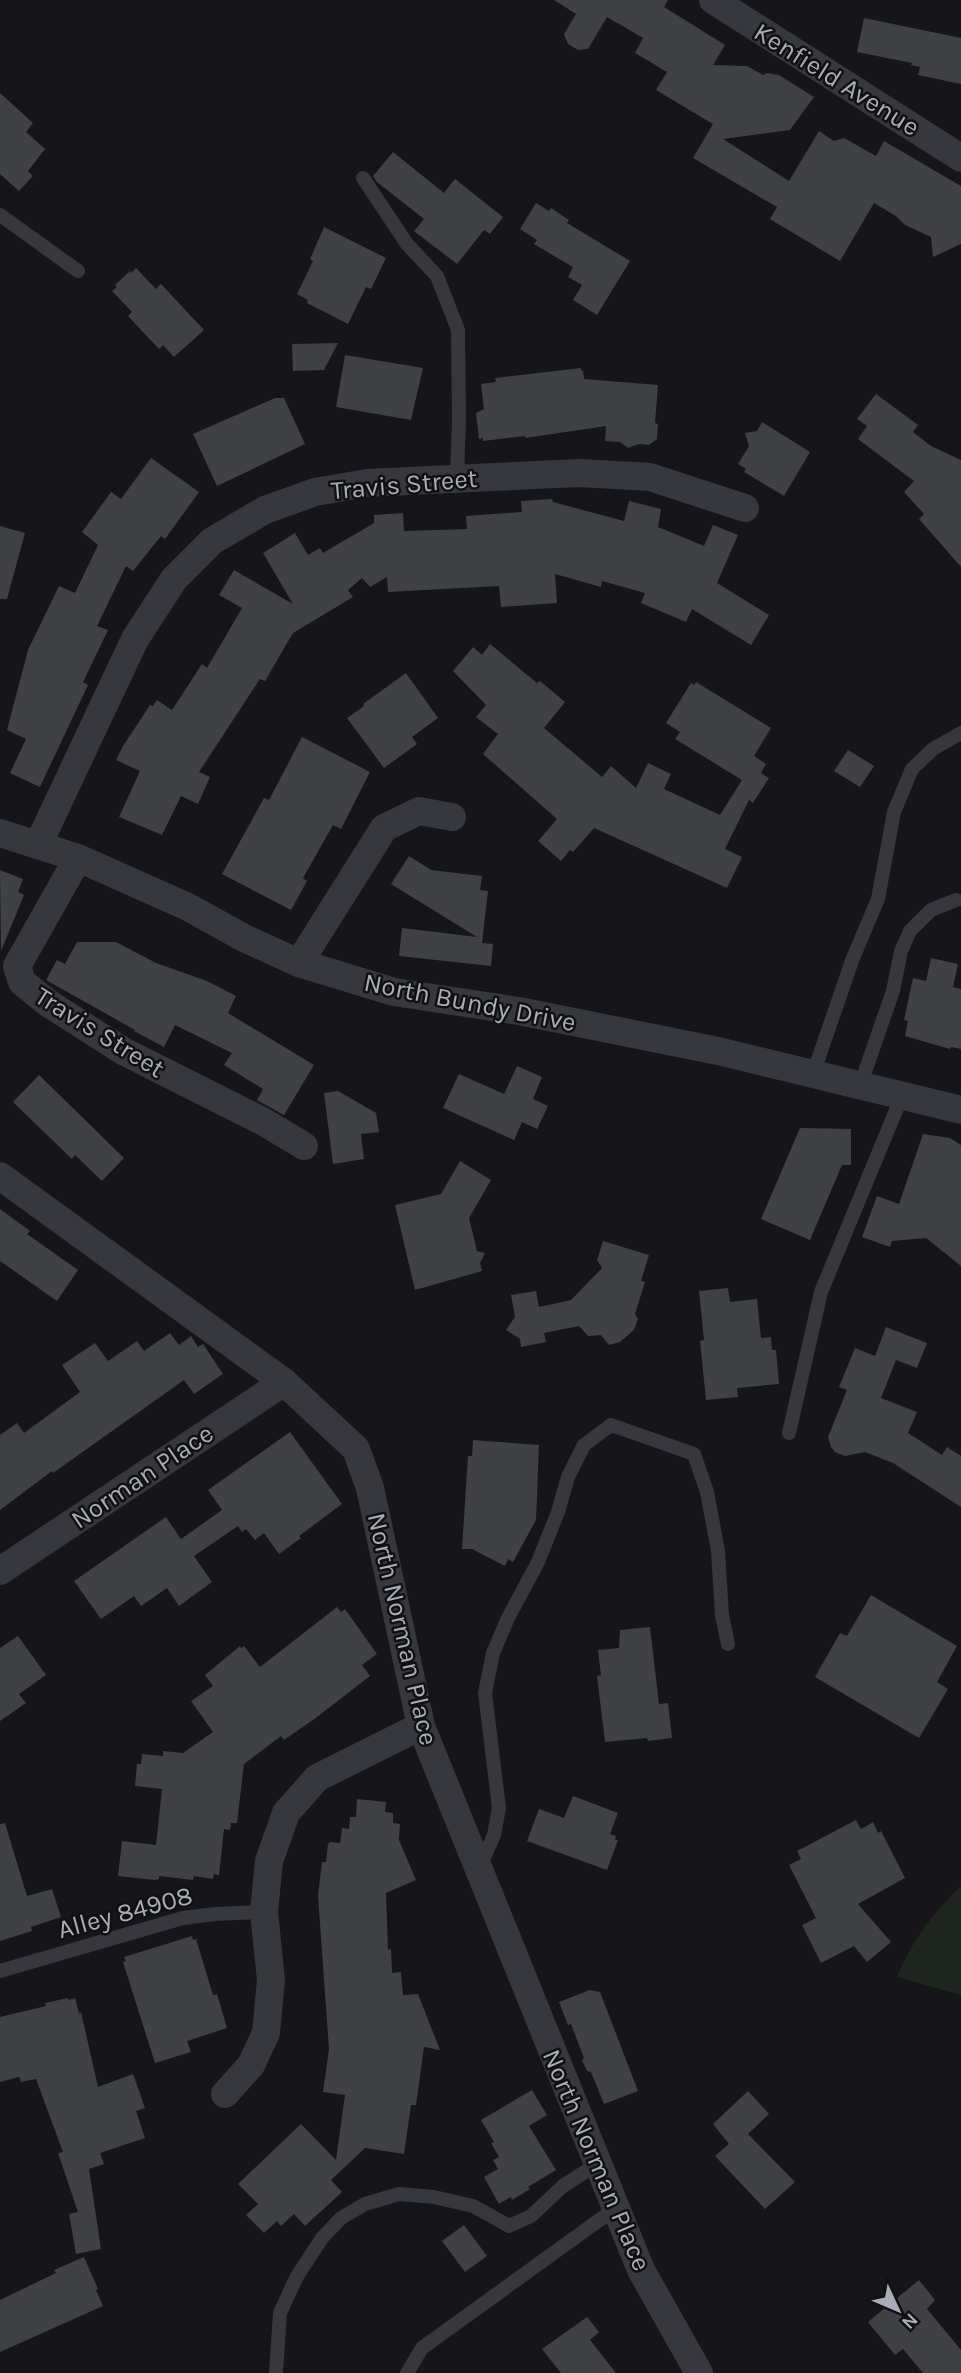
<svg xmlns="http://www.w3.org/2000/svg" width="961" height="2373" viewBox="0 0 961 2373" font-family="Karla,sans-serif">
<style>
.green{fill:#1e261f}
.building{fill:#404145}
.lines{fill:none;stroke-linecap:round;stroke-linejoin:round}
.lane{stroke:#37383d;stroke-width:14}
.street{stroke:#37383d;stroke-width:28}
.labels{text-anchor:middle;stroke-width:5;stroke-linejoin:round;paint-order:stroke}
.street-label{font-size:26px;fill:#a8adb8;stroke:#111113}
</style>
<rect width="100%" height="100%" fill="#161618"/>
<path class="green" d="M961,1886V1995L897,1977C911,1941 934,1912 961,1886Z"/>
<g class="building">
<path d="M554,0H668L664,7L725,45L713,65L747,66L763,75L767,73L779,75L814,97L790,130L723,139L789,181L819,131L834,141L844,138L876,156L884,141L961,186V244L933,257L931,237L905,225L896,216L874,203L840,261L770,219L777,207L693,158L713,124L656,90L667,72L635,53L643,38L607,17L588,49L578,50L568,44L564,34L576,14Z"/>
<path d="M864,18L961,38V84L918,75L920,67L911,65L912,63L857,52Z"/>
<path d="M0,93L33,123L26,132L45,149L28,171L33,176L19,191L0,174Z"/>
<path d="M393,152L444,193L455,179L503,217L490,234L484,230L457,264L414,231L424,219L377,182L373,176Z"/>
<path d="M536,203L549,211L551,208L569,220L567,223L630,261L597,315L573,300L582,285L568,277L573,267L534,244L537,240L520,229Z"/>
<path d="M324,227L386,258L371,289L366,287L348,324L307,303L308,300L297,294L313,261L310,259Z"/>
<path d="M136,268L156,289L161,284L204,330L174,357L163,345L159,349L128,316L132,312L112,291L117,287L115,285L130,271L131,273Z"/>
<path d="M338,343L324,370L293,371L292,344Z"/>
<path d="M345,355L423,368L411,420L336,407Z"/>
<path d="M581,368V371L583,370L584,379L658,385L655,423L658,424L657,439L649,445L639,444L628,448L620,442L605,441L606,426L525,438V436L483,441V438L479,439L476,413L484,409L481,384L496,382L495,378Z"/>
<path d="M876,394L918,425L913,432L931,446L961,460V567L919,519L924,514L904,492L914,481L858,439L867,426L857,419Z"/>
<path d="M275,398H284L305,444L217,486L193,434Z"/>
<path d="M762,422L810,452L784,496L744,472L746,469L738,464L749,446L745,433L757,431Z"/>
<path d="M151,458L199,492L165,539L161,536L133,571L126,566L97,626L108,630L83,682L88,685L40,787L10,773L26,739L7,730L28,650L59,586L75,593L98,545L82,532L111,492L121,499Z"/>
<path d="M552,499L553,502L624,521L629,501L661,509L658,527L704,546L713,525L738,535L717,583L769,615L751,645L692,609L686,622L641,603L645,593L602,581L601,587L555,574L557,603L501,607L499,586L388,592L387,577L370,587L362,578L348,590L353,597L293,633L265,681L260,679L199,772L210,777L198,804L181,796L162,835L119,817L140,771L116,760L123,746L150,705L153,706L157,700L172,710L202,664L207,668L242,608L219,595L234,570L293,604L263,553L295,533L308,555L320,548L323,553L374,523V515L403,513L404,531L467,529L466,516L522,512L521,501Z"/>
<path d="M0,526L25,533L7,599H0Z"/>
<path d="M490,644L537,683L540,681L565,702L544,728L602,777L611,766L636,788L648,763L671,774L664,789L720,815L742,780L675,739L680,732L666,723L691,683L694,685L696,682L771,728L754,756L766,764L761,773L769,778L753,803L749,800L725,849L742,857L727,888L594,828L573,852L570,850L561,861L538,841L557,819L483,754L498,734L476,717L486,705L453,671L473,647L482,655Z"/>
<path d="M406,673L438,718L412,737L417,744L384,768L347,718L364,706L363,704Z"/>
<path d="M302,737L370,772L341,829L333,825L303,878L307,881L291,910L222,874L264,798L269,800Z"/>
<path d="M848,750L874,766L860,787L834,771Z"/>
<path d="M409,856L431,870L482,876L480,890L488,891L482,943L493,944L491,966L399,956L402,928L477,937L391,884Z"/>
<path d="M0,870L23,879L18,892L24,895L1,951Z"/>
<path d="M77,942H116L156,963L207,981L236,996L228,1013L314,1065L284,1115L257,1100L263,1089L224,1065L232,1053L175,1025L164,1047L134,1031L135,1030L46,980L57,960L65,964Z"/>
<path d="M931,958L958,964L953,987L961,989V1049L951,1047L950,1049L905,1036L908,1021L904,1020L913,978L926,981Z"/>
<path d="M517,1066L542,1077L533,1099L548,1106L537,1129L522,1122L514,1140L443,1108L459,1074L504,1094Z"/>
<path d="M39,1075L124,1158L102,1181L75,1155L72,1159L13,1102Z"/>
<path d="M338,1091L376,1113L379,1132L361,1134L364,1159L333,1164L324,1093Z"/>
<path d="M800,1128L851,1129V1165H842L810,1240L761,1219Z"/>
<path d="M923,1134L950,1138L961,1145V1266L926,1238L892,1241L890,1247L862,1237L877,1196L899,1204Z"/>
<path d="M460,1161L491,1180L469,1218L477,1251L485,1253L480,1263L482,1271L415,1290L395,1205L441,1194Z"/>
<path d="M0,1209L30,1231L27,1234L78,1270L57,1301L0,1261Z"/>
<path d="M603,1241L649,1255L641,1281L645,1282L635,1314L638,1319L634,1330L620,1342L609,1345L601,1335L588,1336L579,1326L544,1333L546,1342L521,1347L520,1339L506,1330L515,1317L511,1295L536,1291L539,1307L571,1300L602,1268L597,1260Z"/>
<path d="M728,1288L730,1302L757,1299L761,1338L771,1337L772,1350H776L779,1384L737,1388L738,1397L706,1400L700,1341L704,1340L699,1291Z"/>
<path d="M886,1327L927,1343L917,1368L896,1360L881,1398L917,1412L908,1433L942,1455L947,1447L961,1456V1507L893,1463L865,1452L845,1456L835,1452L831,1447L828,1437L847,1390L839,1387L855,1348L875,1356Z"/>
<path d="M170,1333L179,1345L191,1336L198,1347L203,1344L223,1374L194,1394L184,1380L53,1473L52,1471L0,1510V1435L17,1423L24,1433L80,1392L62,1365L95,1343L108,1361L137,1341L144,1351Z"/>
<path d="M290,1432L342,1504L299,1536L301,1538L279,1554L264,1533L255,1540L246,1529L242,1532L238,1526L194,1556L212,1582L179,1606L167,1588L141,1606L134,1596L101,1619L74,1581L166,1517L181,1539L222,1510L208,1490Z"/>
<path d="M473,1440L539,1445L536,1520L513,1562L508,1559L505,1566L472,1549H462L468,1456H472Z"/>
<path d="M871,1595L957,1646L937,1682L948,1689L919,1738L815,1677L840,1633L847,1636Z"/>
<path d="M337,1607L341,1612L345,1609L377,1654L362,1665L370,1676L317,1717L284,1740L281,1736L244,1764L237,1823H231L230,1830L224,1829L219,1875L214,1874L213,1879L194,1876L193,1880L159,1876V1879L155,1880L118,1876L122,1841L156,1845L162,1789L135,1786L137,1764H141L142,1754L163,1756V1751L183,1753L213,1732L191,1701L213,1686L205,1675L240,1646L241,1648L244,1646L260,1667Z"/>
<path d="M650,1627L659,1704L668,1703L672,1738L648,1741L647,1738L605,1742L597,1676L601,1675L598,1650L619,1648L620,1630Z"/>
<path d="M18,1636L46,1675L19,1694L26,1703L0,1721V1648Z"/>
<path d="M573,1796L618,1813L610,1834L616,1836L615,1840H618L607,1870L527,1841L539,1809L564,1818Z"/>
<path d="M357,1799L386,1802L385,1812L393,1813V1823L400,1824L399,1840L416,1880L386,1893L388,1950L391,1949L392,1973L401,1972L403,1995L418,1994L440,2050L424,2047L416,2105H411L404,2154L365,2148L331,2180L342,2192L305,2226L294,2214L281,2226L277,2221L264,2233L246,2215L258,2204L238,2184L301,2124L336,2160L345,2095L323,2092L329,2049L318,1896L322,1862H326L328,1844L330,1842L340,1843L342,1828L349,1829L350,1817H356Z"/>
<path d="M856,1820L861,1829L873,1822L878,1833L881,1831L905,1878L858,1904L891,1942L867,1962L854,1946L821,1963L802,1925L816,1918L789,1865L801,1859L797,1851Z"/>
<path d="M5,1823L27,1896L52,1889L61,1917L31,1927L32,1931L0,1941V1824Z"/>
<path d="M192,1936L193,1940L196,1939L213,1995L217,1994L227,2028L187,2041L191,2052L155,2063L123,1962L126,1961L124,1957Z"/>
<path d="M590,1990L600,1992L638,2091L604,2104L591,2072L587,2071L582,2060L584,2058L571,2024L568,2025L559,2002Z"/>
<path d="M68,1998V2000L75,1998L79,2013L81,2012L98,2087L133,2074L145,2108L136,2111L145,2138L100,2153L104,2164L89,2169L101,2249L76,2254L69,2214L78,2212L58,2153L63,2152L36,2079L21,2082L19,2077L0,2082V2017L46,2006L45,2003Z"/>
<path d="M532,2090L547,2115L529,2126L556,2170L528,2187L530,2189L512,2200L511,2197L499,2204L484,2177L498,2169L493,2160L499,2157L491,2143L494,2142L481,2120Z"/>
<path d="M748,2091L769,2114L748,2134L795,2182L765,2209L715,2156L729,2144L713,2124Z"/>
<path d="M464,2225L487,2256L465,2272L442,2241Z"/>
<path d="M84,2257L98,2289L96,2290L103,2306L0,2352V2300L56,2273L54,2270Z"/>
<path d="M919,2280L935,2300L927,2309L961,2350V2373H923L903,2349L895,2355L868,2322Z"/>
<path d="M587,2317L599,2332L590,2340L616,2373H561L542,2349Z"/>
</g>
<g class="lines">
<g class="lane">
<path d="M363,178L407,244L437,276L458,330L459,420L457,478"/>
<path d="M0,215L78,271"/>
<path d="M813,1074L853,958L878,899L894,812L912,769L933,749L961,733"/>
<path d="M860,1086L893,991L901,951L910,931L931,910L956,900"/>
<path d="M789,1433L821,1292L902,1096"/>
<path d="M479,1869L494,1835L499,1808L485,1693L493,1653L508,1618L538,1562L558,1512L568,1477L584,1445L611,1425L694,1454L707,1492L718,1551L722,1615L728,1644"/>
<path d="M0,1971L183,1918L215,1914L264,1912"/>
<path d="M276,2373L280,2313L296,2278L322,2238L341,2218L365,2204L399,2194L434,2197L473,2206L509,2226L531,2216L563,2186L597,2164"/>
<path d="M407,2373L422,2348L616,2208"/>
</g>
<g class="street">
<path d="M713,0L961,158"/>
<path d="M0,833L78,858L188,907L244,938L299,963L394,992L519,1011L718,1051L961,1110"/>
<path d="M38,845L135,639L174,579L212,541L265,510L315,492L367,483L579,473L650,477L745,508"/>
<path d="M78,858L17,966L22,982L48,1003L123,1051L264,1122L304,1146"/>
<path d="M299,963L384,828L419,811L452,817"/>
<path d="M0,1176L284,1382L356,1449L370,1488L421,1726L641,2270L699,2373"/>
<path d="M0,1571L284,1382"/>
<path d="M225,2094L251,2065L266,2033L271,1980L264,1912L269,1861L286,1813L317,1778L421,1726"/>
</g>
</g>
<g class="labels">
<g class="street-label">
<text transform="translate(837 79) rotate(32)" y="9">Kenfield Avenue</text>
<text transform="translate(404 484) rotate(-5)" y="9">Travis Street</text>
<text transform="translate(470 1002) rotate(11)" y="9">North Bundy Drive</text>
<text transform="translate(100 1032) rotate(32)" y="9">Travis Street</text>
<text transform="translate(142 1476) rotate(-34)" y="9">Norman Place</text>
<text transform="translate(403 1629) rotate(77)" y="9">North Norman Place</text>
<text transform="translate(125 1912) rotate(-15)" y="9">Alley 84908</text>
<text transform="translate(597 2160) rotate(67)" y="9">North Norman Place</text>
</g>
</g>
<g transform="translate(898 2310) rotate(134)" stroke="#111113" stroke-width="5" paint-order="stroke">
<path d="M0-5L12 26L0 18L-12 26Z" fill="#a8adb8"/>
<text y="-10" font-size="19" font-weight="bold" text-anchor="middle" fill="#a8adb8">N</text>
</g>
</svg>
